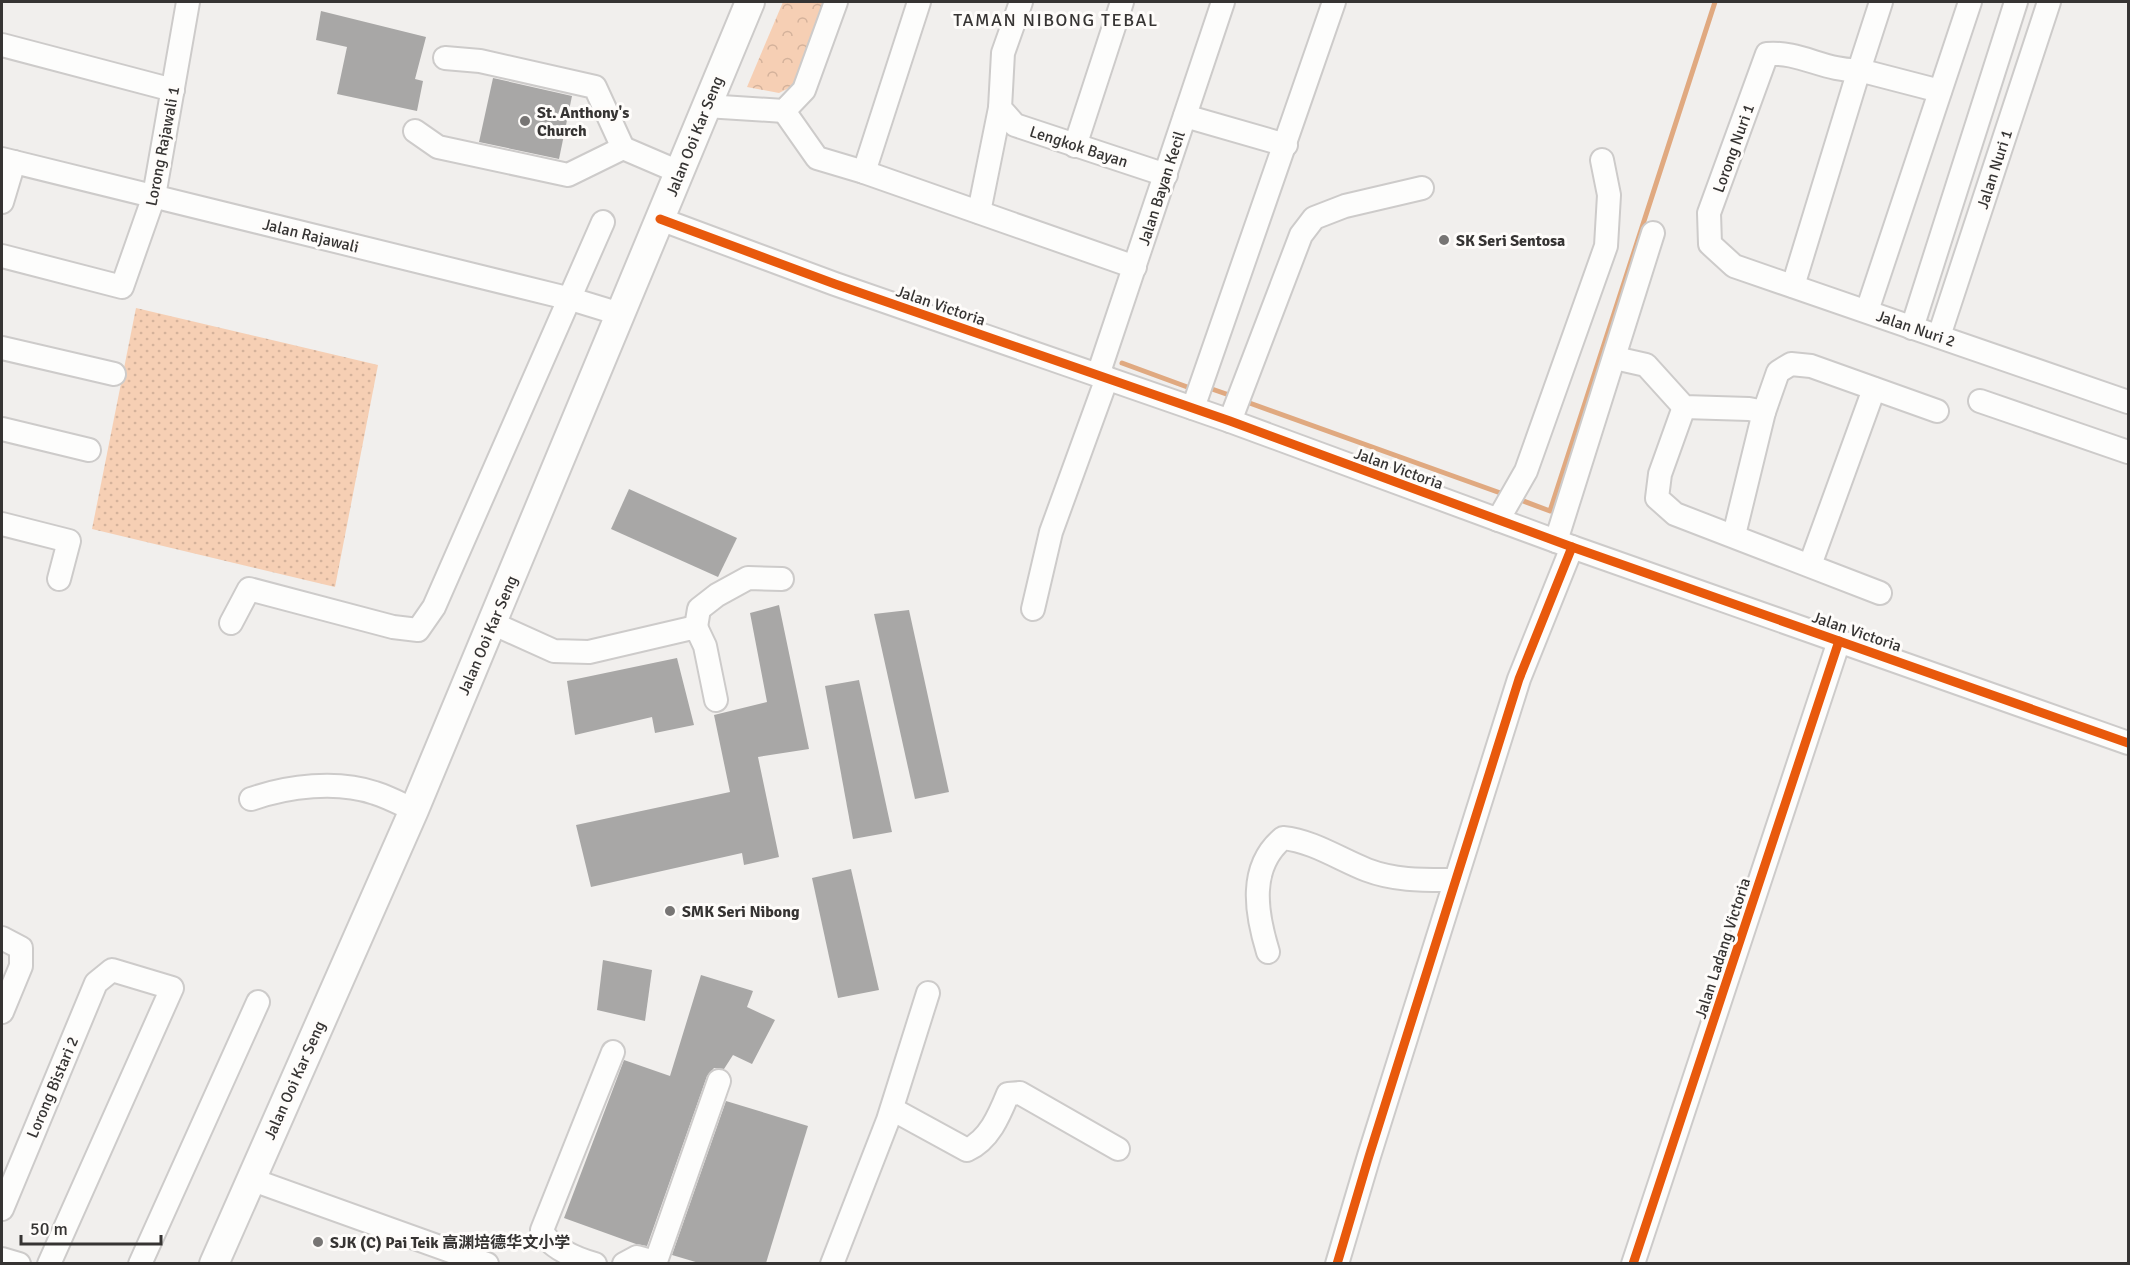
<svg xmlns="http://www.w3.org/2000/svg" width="2130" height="1265" viewBox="0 0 2130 1265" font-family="Signika,'Noto Sans SC',sans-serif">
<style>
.grass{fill:url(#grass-dots)}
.park{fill:url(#park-crowns)}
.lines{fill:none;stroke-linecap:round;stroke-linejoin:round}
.stream{stroke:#e0a980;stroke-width:5}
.building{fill:#a8a7a6}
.minor-casing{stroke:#cdcbca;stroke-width:26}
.major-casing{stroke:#cdcbca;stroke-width:32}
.minor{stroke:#fdfdfc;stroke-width:22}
.major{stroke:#fdfdfc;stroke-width:28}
.cycleway-casing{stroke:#fefcfa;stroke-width:13}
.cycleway{stroke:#e8590c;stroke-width:9}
.poi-dot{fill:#777574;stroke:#fefcfa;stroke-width:2}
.labels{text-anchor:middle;stroke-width:6;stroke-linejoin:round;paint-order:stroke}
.poi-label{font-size:16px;font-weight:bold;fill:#363433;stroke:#fefcfa;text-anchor:start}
.street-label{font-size:16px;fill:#363433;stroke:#fefcfa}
.neighbourhood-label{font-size:18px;letter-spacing:1.5px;fill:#363433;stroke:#fefcfa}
</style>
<defs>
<pattern id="grass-dots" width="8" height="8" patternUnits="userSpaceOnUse" patternTransform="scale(1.5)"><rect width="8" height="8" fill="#f6cfb4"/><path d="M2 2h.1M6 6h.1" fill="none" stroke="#d4b29b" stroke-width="1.8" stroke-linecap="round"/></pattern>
<pattern id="park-crowns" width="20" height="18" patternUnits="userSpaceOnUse" patternTransform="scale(1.5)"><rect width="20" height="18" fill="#f6cfb4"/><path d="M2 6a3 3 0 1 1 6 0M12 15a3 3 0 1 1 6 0" fill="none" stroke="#d4b29b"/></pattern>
</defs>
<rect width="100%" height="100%" fill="#f1efed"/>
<path class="grass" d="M136,308L378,365L335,587L92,529Z"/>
<path class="park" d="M783,2H823L795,85L779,93L747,87Z"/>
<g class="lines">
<g class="stream">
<path d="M1122,363L1190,388"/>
<path d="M1209,388L1232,396"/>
<path d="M1244,401L1506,495"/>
<path d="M1518,499L1550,511L1715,2"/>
</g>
</g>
<g class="building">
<path d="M321,11L426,37L415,79L423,81L417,111L337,94L347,47L316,40Z"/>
<path d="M493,78L572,96L559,159L479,142Z"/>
<path d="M629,489L737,538L718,577L611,529Z"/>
<path d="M779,605L809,749L758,757L779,857L744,865L742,853L591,887L576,825L730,792L714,715L767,702L750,613Z"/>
<path d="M909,610L949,792L915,799L874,614Z"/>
<path d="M677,658L694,725L655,733L652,717L575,735L567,681Z"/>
<path d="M859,680L892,832L853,839L825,686Z"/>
<path d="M851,869L879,990L838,998L812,878Z"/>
<path d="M603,960L652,970L645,1021L597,1010Z"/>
<path d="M701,975L753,991L747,1007L775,1020L752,1064L733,1055L724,1069L714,1068L707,1076L647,1246L636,1244L564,1218L624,1060L670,1076Z"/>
<path d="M726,1101L808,1126L766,1263H699L672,1255Z"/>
</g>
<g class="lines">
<g class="minor-casing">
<g id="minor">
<path d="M1021,2L1003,53L1000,108L1015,125L1166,175"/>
<path d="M1881,2L1859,70C1827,72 1799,51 1767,54L1709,213L1710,244L1734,266L2128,402"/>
<path d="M2,45L173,90"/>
<path d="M445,58L480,61L595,87L623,148"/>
<path d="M706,106L784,111L804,90L836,2"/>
<path d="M784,111L817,158L864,172L1135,267"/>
<path d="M1185,116L1286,145"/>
<path d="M415,131L438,147L568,175L623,148L679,172"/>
<path d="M1075,146L1122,2"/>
<path d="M2,159L571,299L620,314"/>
<path d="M864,172L919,2"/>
<path d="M2,202L14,162"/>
<path d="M979,212L1000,108"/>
<path d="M660,219L835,284L1230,421L1572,547L2128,743"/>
<path d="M2,256L122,287L154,196L188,2"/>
<path d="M1793,286L1859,70L1940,91"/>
<path d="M1867,311L1970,2"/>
<path d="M1912,328L2016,2"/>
<path d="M1939,336L2049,2"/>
<path d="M2,348L114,374"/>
<path d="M1615,358L1646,365L1684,407L1749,409L1764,412"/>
<path d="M1098,375L1223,2"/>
<path d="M1980,401L2128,452"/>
<path d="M1684,407L1660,474L1657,498L1675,514L1880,593"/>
<path d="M1193,408L1334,2"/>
<path d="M1230,421L1301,235L1314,218L1345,206L1422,188"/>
<path d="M2,429L89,450"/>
<path d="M1498,520L1526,471L1606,246L1609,195L1602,160"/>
<path d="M2,524L69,541L59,579"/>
<path d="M1734,535L1764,412L1778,372L1791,364L1811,366L1937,411"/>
<path d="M1556,541L1653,233"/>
<path d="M1810,565L1874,389"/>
<path d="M1033,609L1051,532L1107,378"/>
<path d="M231,623L249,589L393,627L418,630L434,607L603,222"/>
<path d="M492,623L554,651L589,652L696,627L705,646L716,700"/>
<path d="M696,627L699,609L717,595L748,578L782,579"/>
<path d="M251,799C288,786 337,780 375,793C388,797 401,804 414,810"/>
<path d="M2,938L21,948V966L2,1012"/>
<path d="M1268,952C1256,913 1248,867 1283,838C1313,841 1339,859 1367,870C1396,881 1425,880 1455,880"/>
<path d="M892,1109L967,1150C989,1140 999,1116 1008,1094L1020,1093L1118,1149"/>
<path d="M250,1179L487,1264"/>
<path d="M2,1209L96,983L112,970L172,988L49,1264"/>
<path d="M2,1259L19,1264"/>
<path d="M140,1264L258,1002"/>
<path d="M595,1264C577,1259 548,1247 542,1230L613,1052"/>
<path d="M624,1264L637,1257L655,1262"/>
<path d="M655,1264L719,1081"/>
<path d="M832,1264L888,1120L928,993"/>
<path d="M1337,1264L1369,1156L1519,679L1572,547"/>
<path d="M1633,1264L1839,641"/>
</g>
</g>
<g class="major-casing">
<path id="major" d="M214,1264L414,810L750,2"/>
</g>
<use href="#minor" class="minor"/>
<use href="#major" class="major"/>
<g class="cycleway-casing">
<g id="cycleway">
<path d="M660,219L835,284L1230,421L1572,547L2128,743"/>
<path d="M1337,1264L1369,1156L1519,679L1572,547"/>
<path d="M1633,1264L1839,641"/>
</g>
</g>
<use href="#cycleway" class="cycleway"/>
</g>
<g class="poi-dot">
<circle cx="525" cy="121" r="6"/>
<circle cx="1444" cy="240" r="6"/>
<circle cx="670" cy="911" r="6"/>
<circle cx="318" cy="1242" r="6"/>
</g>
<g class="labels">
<g class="poi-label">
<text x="537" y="118">St. Anthony's<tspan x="537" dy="18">Church</tspan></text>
<text x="1456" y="246">SK Seri Sentosa</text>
<text x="682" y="917">SMK Seri Nibong</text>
<text x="330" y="1248">SJK (C) Pai Teik 高渊培德华文小学</text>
</g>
<g class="street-label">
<text transform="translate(694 136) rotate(-68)" y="6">Jalan Ooi Kar Seng</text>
<text transform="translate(162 146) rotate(-79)" y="6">Lorong Rajawali 1</text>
<text transform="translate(1079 146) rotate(18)" y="6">Lengkok Bayan</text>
<text transform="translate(1733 148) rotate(-70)" y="6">Lorong Nuri 1</text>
<text transform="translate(1994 169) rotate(-72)" y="6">Jalan Nuri 1</text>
<text transform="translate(1161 188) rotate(-72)" y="6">Jalan Bayan Kecil</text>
<text transform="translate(311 235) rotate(14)" y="6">Jalan Rajawali</text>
<text transform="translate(941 305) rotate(19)" y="6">Jalan Victoria</text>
<text transform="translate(1916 328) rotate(19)" y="6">Jalan Nuri 2</text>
<text transform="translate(1399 468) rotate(20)" y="6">Jalan Victoria</text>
<text transform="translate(1857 631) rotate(19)" y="6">Jalan Victoria</text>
<text transform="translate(487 635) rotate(-67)" y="6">Jalan Ooi Kar Seng</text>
<text transform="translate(1722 948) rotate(-72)" y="6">Jalan Ladang Victoria</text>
<text transform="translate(294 1080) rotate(-66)" y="6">Jalan Ooi Kar Seng</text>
<text transform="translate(52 1087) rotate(-67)" y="6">Lorong Bistari 2</text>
</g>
<g class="neighbourhood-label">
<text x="1056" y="26">TAMAN NIBONG TEBAL</text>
</g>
</g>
<rect width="2130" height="1265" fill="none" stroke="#363433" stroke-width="6"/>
<path d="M21 1235v9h140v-9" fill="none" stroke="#363433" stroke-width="3"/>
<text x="30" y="1235" font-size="18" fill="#363433" stroke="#fefcfa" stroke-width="4.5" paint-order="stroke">50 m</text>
</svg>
